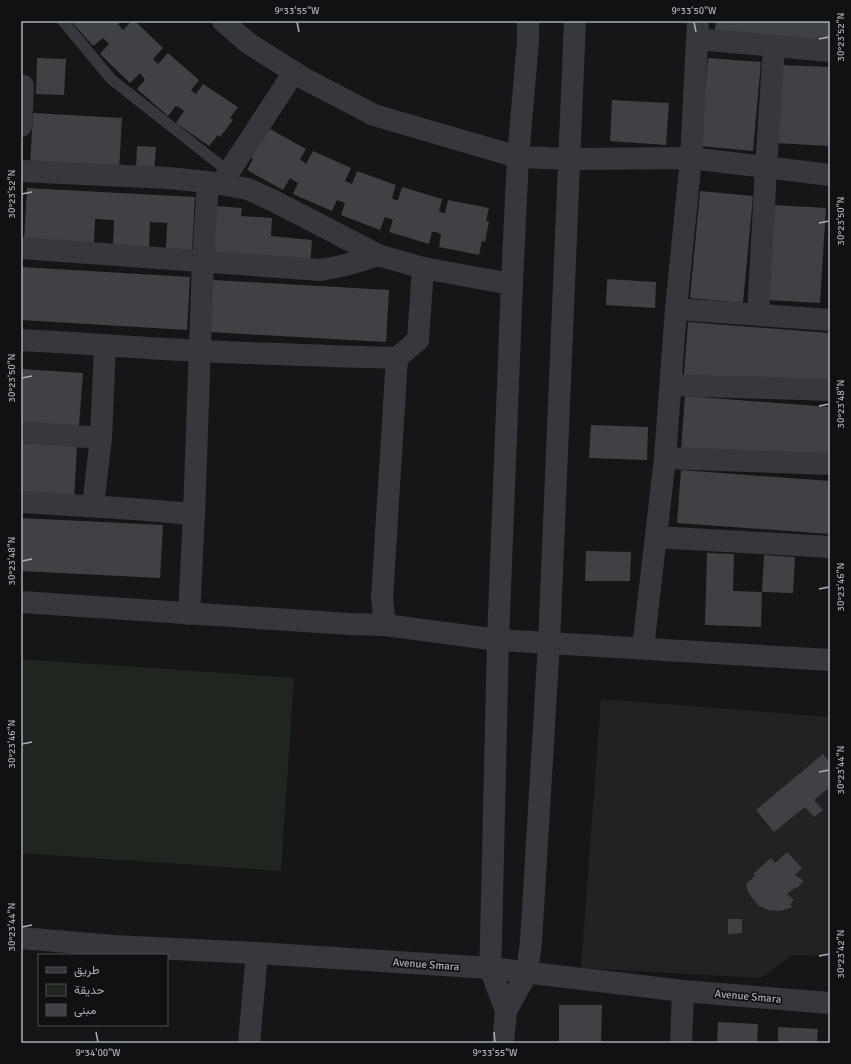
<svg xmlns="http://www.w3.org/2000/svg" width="851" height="1064" viewBox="0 0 851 1064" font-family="Signika,Vazirmatn,sans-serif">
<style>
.built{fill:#222225}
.green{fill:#1e261f}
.building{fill:#404145}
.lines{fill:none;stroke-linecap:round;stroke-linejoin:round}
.service{stroke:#37383d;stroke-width:11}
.minor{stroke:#37383d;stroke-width:22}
.ticks{fill:none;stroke:#a8adb8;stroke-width:1.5}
.labels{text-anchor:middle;stroke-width:3.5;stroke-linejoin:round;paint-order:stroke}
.street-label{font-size:11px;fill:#a8adb8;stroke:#111113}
.neatline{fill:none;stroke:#a8adb8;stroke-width:1.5}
.ticks-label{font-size:10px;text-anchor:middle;fill:#a8adb8}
</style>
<rect width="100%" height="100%" fill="#161618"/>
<path class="built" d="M601,699L830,717V956L792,955L761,978L581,968Z"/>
<path class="green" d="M21,659L294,678L281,871L21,853Z"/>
<g class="building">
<path d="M71,21H122L118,24L123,30L132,21H135L163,48L153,59L158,64L168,53L199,80L191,90L193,92L196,94L203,84L238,107L230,118L233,120L220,137L218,135L209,146L176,123L184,111L180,108L176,106L168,116L137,89L145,80L140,73L130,83L100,54L109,44L103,38L93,46Z"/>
<path d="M716,21H830V47L714,38Z"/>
<path d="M37,58L66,59L64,95L36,94Z"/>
<path d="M708,58L761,62L753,151L700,146Z"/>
<path d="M780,65L830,67V119L828,146L776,143Z"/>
<path d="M612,100L669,103L666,145L610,141Z"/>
<path d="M33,113L122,118L119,171L30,166Z"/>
<path d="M270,129L306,149L300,159L306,164L313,151L351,168L345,181L352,184L357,171L396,185L392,198L395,200H398L402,187L442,199L439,211L442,213H445L448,200L489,208L486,221H489L485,242L482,241L479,255L439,247L441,234L436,232H432L429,244L389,232L393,220L385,217L380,230L341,215L345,203L337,200L332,211L293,194L298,183L293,180L290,178L283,190L247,170L253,159L250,156L260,138L263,139Z"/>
<path d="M137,146L156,147L154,173L136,171Z"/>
<path d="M27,188L195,197L192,250L166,248L167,223L150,222L149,248L113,245L114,220L95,219L94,244L24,241Z"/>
<path d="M700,191L753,196L743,303L690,298Z"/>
<path d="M773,205L826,208L820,303L767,300Z"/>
<path d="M215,206L242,208L241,216L272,218L271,236L312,240L310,267L211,259Z"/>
<path d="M22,267L190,277L187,330L21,320V286Z"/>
<path d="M607,279L656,282L655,308L606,305Z"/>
<path d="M213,280L389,290L386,342L209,332Z"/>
<path d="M688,322L830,333V385L684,375Z"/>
<path d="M21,369L83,373L79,426L21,422Z"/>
<path d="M685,396L830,407V460L681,449Z"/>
<path d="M591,425L648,427L647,460L589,458Z"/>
<path d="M21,443L77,446L74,499L21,496Z"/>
<path d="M681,470L830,481V534L677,523Z"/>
<path d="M21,518L163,525L160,578L21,571Z"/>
<path d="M586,551L631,552L630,581H585Z"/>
<path d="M707,553L734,554L733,591L762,592L761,627L705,625Z"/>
<path d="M764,555L795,557L793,593L762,592Z"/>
<path d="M823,754L830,763V787L814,800L823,810L814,817L805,807L774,832L756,810Z"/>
<path d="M787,852L802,868L795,875L804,881L797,888L796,887L787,894L794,900L790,905L793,907L780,911L768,910L759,906L753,899L748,892L746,884L755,876L753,874L771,858L775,863Z"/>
<path d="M728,919H742V933L728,934Z"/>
<path d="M559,1005H602L601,1043H559Z"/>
<path d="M718,1022L758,1024L757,1043H717Z"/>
<path d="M778,1027L818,1029L817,1043H778Z"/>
</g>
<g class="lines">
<path class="service" d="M63,21L111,79L229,172"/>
<g class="minor">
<path d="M223,21L248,43L305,79L374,115L518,157L569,159L691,158L830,175"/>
<path d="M697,39L830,51"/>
<path d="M21,126L23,86"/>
<path d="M21,171L168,178L208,182L248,189L274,201L378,255L423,268L500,282H512"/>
<path d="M221,184L294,72"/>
<path d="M21,248L320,270C341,267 359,262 378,255"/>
<path d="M676,309L830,320"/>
<path d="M758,315L766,168L774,46"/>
<path d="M21,340C81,343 140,348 200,351C265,354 331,356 397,358L418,340L423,268"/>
<path d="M671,385L830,390"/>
<path d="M21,432L101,438L93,506"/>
<path d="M101,438L105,345"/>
<path d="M665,458L830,464"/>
<path d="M21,502L134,509L194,514L189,614"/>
<path d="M194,514L203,261L208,182"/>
<path d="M656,537L830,547"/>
<path d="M21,602L349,624L385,625L498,640L830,660"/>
<path d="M385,625L382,598L397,358"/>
<path d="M643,648L665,458L676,309L691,158L698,21"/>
<path d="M21,938L114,946L257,953L490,968L683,991L830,1003"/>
<path d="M506,1011L490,968L491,940L498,640L512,282L518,157L528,41V21"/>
<path d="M249,1043L257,953"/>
<path d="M503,1043L506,1011L527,973L531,942L549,643L575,21"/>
<path d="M681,1043L683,991"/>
</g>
</g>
<path class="ticks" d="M297,22L299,32M694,22L696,32M819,39L829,37M22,194L32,192M819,223L829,221M22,378L32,376M819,406L829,404M22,561L32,559M819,589L829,587M22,744L32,742M819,772L829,770M22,927L32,925M819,956L829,954M96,1032L98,1042M494,1032L495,1042"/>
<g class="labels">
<g class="street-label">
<text transform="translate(426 964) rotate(4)" y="4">Avenue Smara</text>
<text transform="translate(748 996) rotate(5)" y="4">Avenue Smara</text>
</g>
</g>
<rect width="851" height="1064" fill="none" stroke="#111113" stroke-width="44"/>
<rect x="38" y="954" width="130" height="72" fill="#111113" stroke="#4d4f55"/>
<rect x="46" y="967" width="20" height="6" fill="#37383d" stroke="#4d4f55"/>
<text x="74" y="974" font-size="12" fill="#a8adb8">طريق</text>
<rect x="46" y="984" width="20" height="12" fill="#1e261f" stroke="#4d4f55"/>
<text x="74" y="994" font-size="12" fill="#a8adb8">حديقة</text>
<rect x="46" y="1004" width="20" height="12" fill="#404145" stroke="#4d4f55"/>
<text x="74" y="1014" font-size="12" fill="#a8adb8">مبنى</text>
<rect x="22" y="22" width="807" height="1020" class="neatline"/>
<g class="ticks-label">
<text x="297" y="14">9°33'55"W</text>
<text x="694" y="14">9°33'50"W</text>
<text transform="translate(840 37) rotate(-90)" y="4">30°23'52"N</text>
<text transform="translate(11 194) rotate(-90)" y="4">30°23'52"N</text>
<text transform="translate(840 221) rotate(-90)" y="4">30°23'50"N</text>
<text transform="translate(11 378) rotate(-90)" y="4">30°23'50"N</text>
<text transform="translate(840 404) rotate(-90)" y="4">30°23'48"N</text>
<text transform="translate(11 561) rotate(-90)" y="4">30°23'48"N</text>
<text transform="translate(840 587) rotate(-90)" y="4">30°23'46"N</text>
<text transform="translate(11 744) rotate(-90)" y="4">30°23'46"N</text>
<text transform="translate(840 770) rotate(-90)" y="4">30°23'44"N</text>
<text transform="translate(11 927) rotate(-90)" y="4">30°23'44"N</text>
<text transform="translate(840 954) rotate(-90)" y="4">30°23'42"N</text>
<text x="98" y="1056">9°34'00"W</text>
<text x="495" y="1056">9°33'55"W</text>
</g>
</svg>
